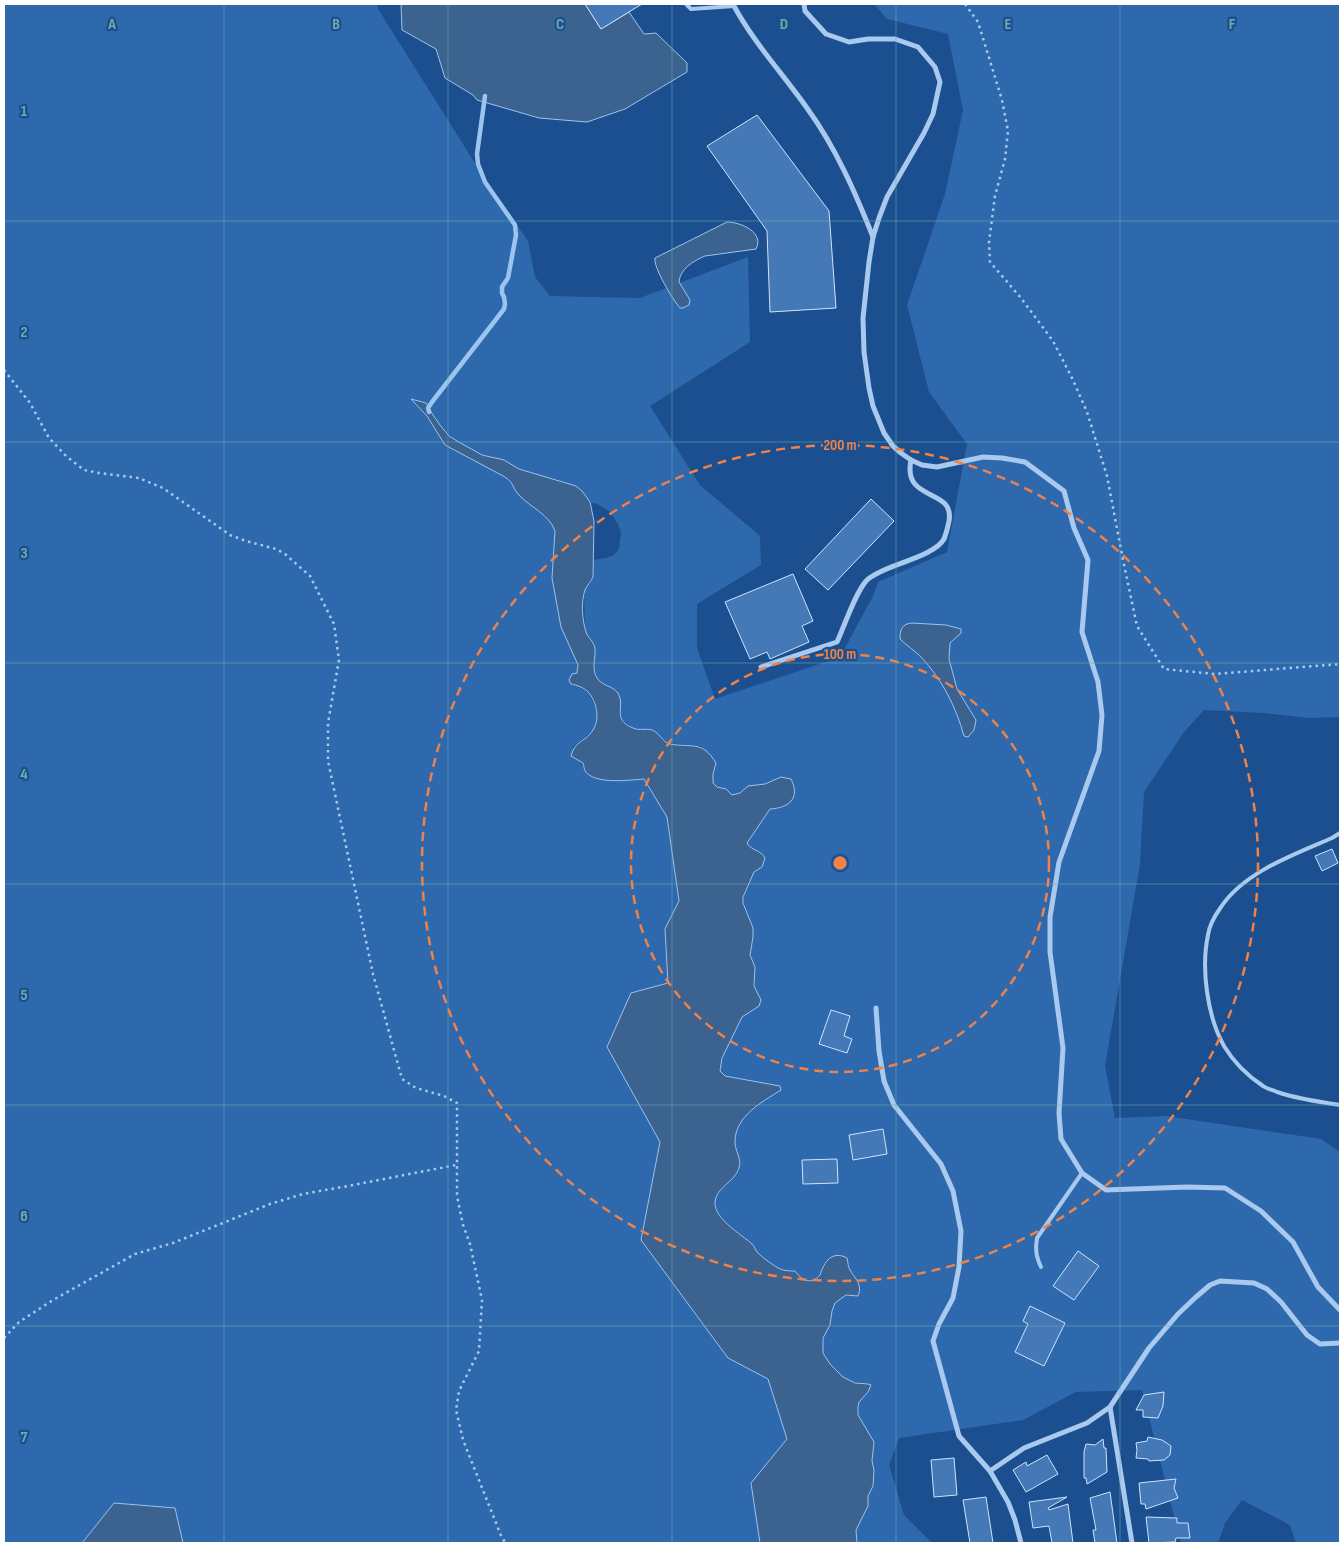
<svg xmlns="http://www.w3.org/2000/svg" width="1344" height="1547" viewBox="0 0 1344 1547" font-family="'Sofia Sans Condensed',sans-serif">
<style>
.green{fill:#2e69ad}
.water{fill:#3c6290;stroke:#9cc4f0}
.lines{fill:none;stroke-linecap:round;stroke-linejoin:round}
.stream{stroke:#9cc4f0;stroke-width:4.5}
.building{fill:#4478b7;stroke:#cfe3fa}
.path{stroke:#a9c9ee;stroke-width:2.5;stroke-dasharray:2.5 4;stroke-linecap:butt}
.service{stroke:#a9c9ee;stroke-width:4}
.minor{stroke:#a9c9ee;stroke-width:5}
.grid{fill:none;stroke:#6fada8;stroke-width:1;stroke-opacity:0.55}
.ring{fill:none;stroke:#ee8249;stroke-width:2.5;stroke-dasharray:9 6}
.grid-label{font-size:16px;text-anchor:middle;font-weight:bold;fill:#6fada8;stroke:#1b4f8f;stroke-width:4.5;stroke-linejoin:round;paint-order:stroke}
.centre{fill:#ee8249;stroke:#1b4f8f;stroke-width:2.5}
.ring-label{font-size:15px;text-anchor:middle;font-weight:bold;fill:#ee8249;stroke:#1b4f8f;stroke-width:4.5;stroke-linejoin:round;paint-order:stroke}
</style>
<rect width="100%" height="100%" fill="#1b4f8f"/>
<path class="green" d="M4,4H378V9L483,176L528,241L535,277L550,296L640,298L748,257L750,342L650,406L700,485L760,536L761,565L697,604V648L715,699L840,657L873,596L878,582L947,552L967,444L929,392L907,305L945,194L963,110L948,34L887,19L874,4H1340V717L1309,718L1263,713L1204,710L1184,732L1144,792L1140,864L1105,1066L1115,1118L1166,1116L1321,1139L1340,1152V1543H1296L1290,1525L1242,1500L1225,1523L1218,1543H1181L1142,1390L1076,1392L1023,1420L899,1438L889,1465L904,1515L932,1543H857L856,1530L868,1506V1496L873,1486L874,1470L872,1461L874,1442L864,1427L858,1415L859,1402L863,1398L868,1384C862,1383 855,1383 849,1381C834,1374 817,1355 823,1337C825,1332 829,1329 830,1324C834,1303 834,1295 858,1295C863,1282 852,1279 848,1267C847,1264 848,1261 847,1258L836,1255L823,1265L820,1275C810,1285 802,1281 795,1271C790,1271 785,1271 780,1269C773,1265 764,1259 758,1253C755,1250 753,1245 749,1241C739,1233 728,1226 720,1216C717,1213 715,1206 715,1202C716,1189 732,1183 738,1172C743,1162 736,1155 735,1146C731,1118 762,1103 781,1089L780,1086L725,1076L720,1071L722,1058L742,1017L756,1008L757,994L754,986L755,967L750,955L752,942L743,897L754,871L762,867L765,858C761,850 750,850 747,843L770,809C785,808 792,805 794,789L772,782L765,784L748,786L740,793L732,795L726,789L717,787L713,783V774L716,763L714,759L700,746L667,743L654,731L633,728L621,719L620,716V698L617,691L600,682L596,675L594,670L595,648L592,640L587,636L585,629L584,596L585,589L592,581L593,560L606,558L612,556L616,553L619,548L621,533L618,524L609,511L597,504L590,502L582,491L564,482L519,469L504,460L482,455L457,441L450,436L440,425L433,415L426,403L420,407L427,416L445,445L505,477C515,484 512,488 519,495C531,508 548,514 555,531L552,578L561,627L578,665L577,673L571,684L578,686L588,692L598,711L594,730L573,747L586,772L619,781L644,779L667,817L679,901L665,929L668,983L607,1047L660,1142L641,1240L728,1358L768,1378L787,1439L751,1483L760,1543H183L175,1508L114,1503L82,1543H4Z"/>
<g class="water">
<path d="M401,4H585L601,29L629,12L644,34L656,33L687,63V72L625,109L587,122L539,118L477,100L473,95L445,78L436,49L402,30Z"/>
<path d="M727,222C740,222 765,232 756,249L705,256C693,261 680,269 679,282L690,300L689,305L683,308H680C673,300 653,267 655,258Z"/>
<path d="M411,399L426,403L433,415L440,425L449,436L457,441L482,455L504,460L519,469L576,486L582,491L590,502L594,521L593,577C591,582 587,585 585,590C581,601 582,620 586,632C588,638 593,640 595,648C596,658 591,668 597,678C602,686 613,686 618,693C626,707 611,719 633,728C640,731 646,728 652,730C660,733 662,742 670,744C692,748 702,740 716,763L713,774V783L717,787L726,789L732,795L740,793L748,786L765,784L781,777L791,779C801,799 788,808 770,809L747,843C750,850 761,850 765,858L762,867L754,872L743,897V903L753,928V937L750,955L755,967L754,986L761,1000L759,1006L742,1017L722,1058L720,1071L725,1076L780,1086L781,1090C762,1102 735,1116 735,1142C735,1151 742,1159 739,1168C735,1182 716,1187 715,1202C714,1219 741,1234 752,1244C755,1247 755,1250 758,1253C764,1259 773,1265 780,1269C785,1271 790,1271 795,1271C802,1281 811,1285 820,1275C824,1262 832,1250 847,1258C848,1262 848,1267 850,1270C855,1279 863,1284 858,1296L846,1295L835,1303L832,1311L830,1325L823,1338V1353L830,1364L843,1377L855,1383L868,1384L871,1385L868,1392L859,1402L858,1407V1415L861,1420L874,1442L872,1461L874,1470L873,1486L868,1496V1506L856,1530L857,1543H760L751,1483L787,1439L768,1379L728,1358L641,1240L660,1142L607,1047L631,993L668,983L665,929L679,901L667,817L644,779C629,780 595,785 585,771C584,769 584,766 583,763L571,756C575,740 586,742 593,730C600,719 597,703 589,693C585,688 577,685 571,684L569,680L572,674L577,673L578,665L561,627L552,578L555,531C549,514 531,508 519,495C512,488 515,484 505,477L445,445L427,416Z"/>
<path d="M912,623L946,625L961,629V633L950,643L949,659L957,689L976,720L974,730L968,737L964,736C956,707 942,679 921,657C915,651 906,645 900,639C900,629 902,624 912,623Z"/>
<path d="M114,1503L175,1508L183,1543H82Z"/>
</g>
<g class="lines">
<path class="stream" d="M429,412L428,408L432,402L504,309L505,304L504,297L502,293V287L508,278L516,235L515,225L485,182L478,164L477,154L485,96"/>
</g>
<g class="building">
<path d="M585,4H642L601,29Z"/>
<path d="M757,115L829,211L836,308L770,312L767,231L707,146Z"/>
<path d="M871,499L894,521L828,590L805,569Z"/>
<path d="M793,574L813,621L802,626L809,642L770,659L767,652L750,659L725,602Z"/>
<path d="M1332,849L1338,863L1322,871L1315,856Z"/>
<path d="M831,1010L850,1016L844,1036L852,1039L847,1053L819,1044Z"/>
<path d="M883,1129L887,1154L853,1160L849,1135Z"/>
<path d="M837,1159L838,1183L803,1184L802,1160Z"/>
<path d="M1078,1251L1099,1266L1074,1300L1053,1286Z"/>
<path d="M1030,1306L1065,1323L1044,1366L1015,1352L1028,1324L1023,1321Z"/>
<path d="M1164,1392L1163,1406L1158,1418L1143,1417V1410H1136L1144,1395Z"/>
<path d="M1148,1437L1162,1440L1171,1446L1170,1455L1164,1460L1149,1461L1148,1459L1136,1458L1137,1450L1136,1443L1147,1441Z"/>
<path d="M1103,1439L1104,1448H1106L1107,1472L1087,1484L1086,1478H1084V1452L1086,1444L1095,1445Z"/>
<path d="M1047,1455L1058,1474L1026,1492L1013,1470L1026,1462L1027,1466Z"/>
<path d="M954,1458L957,1495L934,1497L931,1460Z"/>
<path d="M1176,1479L1174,1488L1178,1498L1146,1509L1145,1504H1141L1139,1483Z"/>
<path d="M1110,1492L1117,1543H1095L1093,1530H1096L1090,1498Z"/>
<path d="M986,1497L993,1543H970L963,1500Z"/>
<path d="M1067,1497L1048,1508L1049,1510L1068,1504L1073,1543H1052L1049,1526L1033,1528L1029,1502Z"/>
<path d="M1146,1517L1177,1518V1523H1188L1190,1538H1176L1175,1542L1149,1543Z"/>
</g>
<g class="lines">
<g class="path">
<path d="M965,4L978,22L1002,100L1008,131L1005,159L995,196L989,242L990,262L1021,298L1053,341L1073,380L1087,412L1107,476L1123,560L1137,626L1164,669L1215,674L1340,664"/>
<path d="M4,370L30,403L49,438L66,456L84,470L99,473L139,478L163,488L230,535L246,541L276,549L285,554L310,576L334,624L339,660L328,723V761L373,974L402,1079L416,1088L444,1096L457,1103V1196L463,1225L470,1244L482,1300L479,1351L459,1391L456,1410L463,1440L502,1538L506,1543"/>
<path d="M4,1338L19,1322L53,1300L135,1254L173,1243L270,1204L303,1194L348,1186L456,1165"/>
</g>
<g class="service">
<path d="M686,4L691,9L734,6V4"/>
<path d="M1340,833L1332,838C1295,854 1244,872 1221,907C1216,914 1209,926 1208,935C1201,968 1207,1016 1224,1046C1233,1061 1248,1076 1263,1086C1267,1089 1273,1090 1277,1092C1298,1099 1319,1102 1340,1105"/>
<path d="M1041,1267C1036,1256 1035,1249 1037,1238L1082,1173"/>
</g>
<g class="minor">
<path d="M804,4L805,11L826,34L849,42L868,39H895L918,47L935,67L940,82L933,114L924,133L887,197L879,218L873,237L869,262L863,318L864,352L869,388L873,406L884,433L893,446L901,453L911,460L922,465L937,467L983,457L1002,458L1025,462L1064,491L1074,528L1088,560L1082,632L1098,682L1102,715L1099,751L1059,862L1050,917V952L1063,1048L1059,1113L1061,1139L1082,1173L1106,1190L1187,1187L1225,1188L1261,1211L1293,1242L1318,1287L1340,1310"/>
<path d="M734,6C754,43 783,74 807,108C836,148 855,192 873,237"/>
<path d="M761,667L837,642C844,627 856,591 867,580C870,577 876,574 880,572C896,563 935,555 944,539C946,534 948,526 949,521C955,487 902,503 911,460"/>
<path d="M876,1008L879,1051L884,1081L894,1105L941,1164L953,1191L961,1231L959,1267L953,1298L939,1324L933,1341L959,1436L990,1471L1008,1502L1015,1520L1021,1543"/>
<path d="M1110,1407L1132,1543"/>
<path d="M990,1471L1024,1448L1087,1423L1110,1407L1149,1348L1178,1314L1196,1297L1210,1285L1220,1281L1254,1283L1267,1289L1281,1302L1307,1335L1320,1344L1340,1343"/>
</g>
</g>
<path class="grid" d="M224,4V1543M448,4V1543M672,4V1543M896,4V1543M1120,4V1543M4,221H1340M4,442H1340M4,663H1340M4,884H1340M4,1105H1340M4,1326H1340"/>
<g class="ring">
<circle cx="840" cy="863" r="209"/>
<circle cx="840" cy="863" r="418"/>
</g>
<g class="grid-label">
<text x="112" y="29">A</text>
<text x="336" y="29">B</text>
<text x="560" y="29">C</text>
<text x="784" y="29">D</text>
<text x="1008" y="29">E</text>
<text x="1232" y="29">F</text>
<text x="24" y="116">1</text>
<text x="24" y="337">2</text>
<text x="24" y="558">3</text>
<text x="24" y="779">4</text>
<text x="24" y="1000">5</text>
<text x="24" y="1221">6</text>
<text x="24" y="1442">7</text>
</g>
<circle cx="840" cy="863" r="8" class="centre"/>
<g class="ring-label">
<text x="840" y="450">200 m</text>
<text x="840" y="659">100 m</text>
</g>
<rect width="1344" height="1547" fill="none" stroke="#ffffff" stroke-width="10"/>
</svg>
